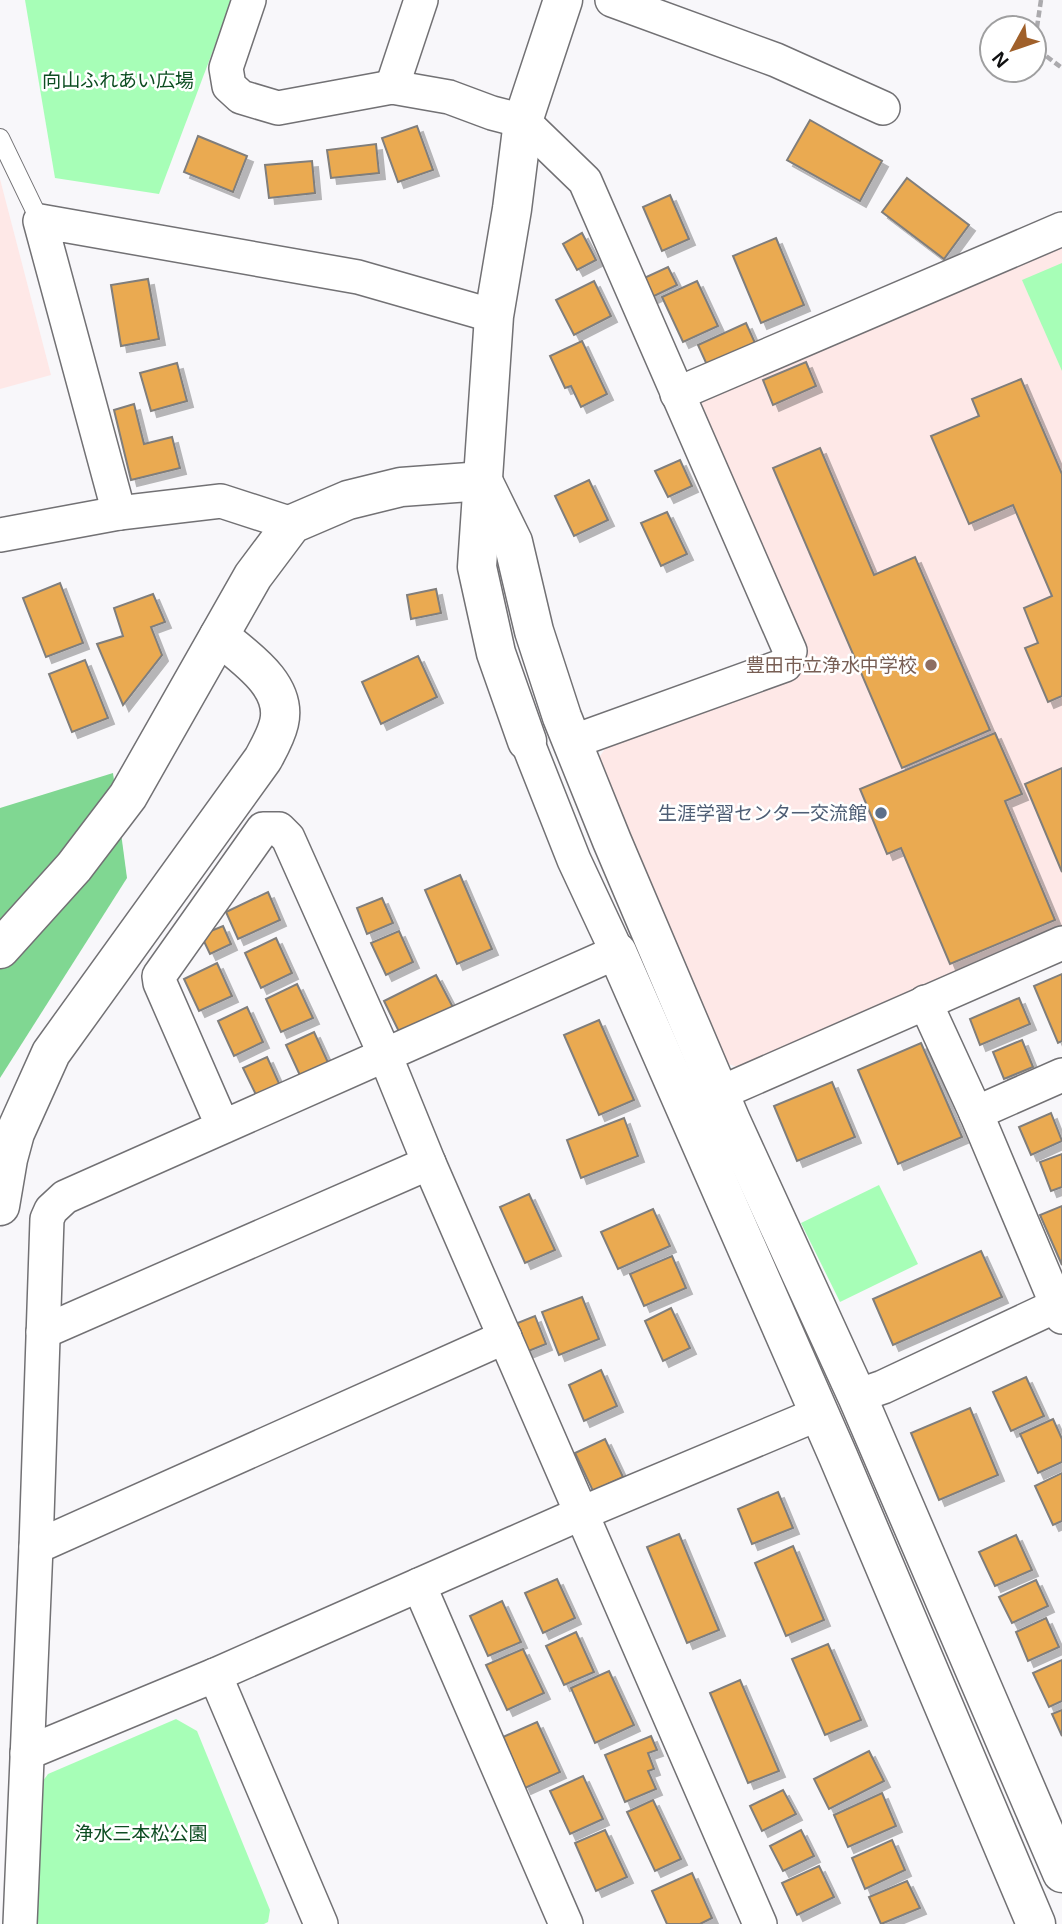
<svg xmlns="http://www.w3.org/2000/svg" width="1062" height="1924" viewBox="0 0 1062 1924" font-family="Helvetica,'Noto Sans JP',sans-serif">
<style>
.education{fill:#fee8e7}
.green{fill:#a7feb7}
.forest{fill:#80d792}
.building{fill:#eaaa51;stroke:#807e7b;stroke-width:2;filter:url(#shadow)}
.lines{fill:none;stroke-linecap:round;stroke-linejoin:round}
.service-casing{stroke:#727174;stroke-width:20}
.minor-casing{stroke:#727174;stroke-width:36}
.tertiary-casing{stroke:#727174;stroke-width:41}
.path{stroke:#abaaad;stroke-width:4.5;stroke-dasharray:7 3.5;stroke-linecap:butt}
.service{stroke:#fff;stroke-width:18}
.minor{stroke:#fff;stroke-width:33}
.tertiary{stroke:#fff;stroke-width:38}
.education-dot{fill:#8d6e63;stroke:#fff;stroke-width:2.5}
.service-dot{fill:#5c6f8a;stroke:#fff;stroke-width:2.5}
.labels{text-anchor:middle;stroke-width:5;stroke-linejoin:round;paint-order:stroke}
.park-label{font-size:19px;fill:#0d4d22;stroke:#fff}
.education-label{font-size:19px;fill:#785e54;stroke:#fff;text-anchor:end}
.service-label{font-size:19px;fill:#4e5e75;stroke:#fff;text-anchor:end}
</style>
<defs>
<filter id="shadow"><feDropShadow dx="6" dy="6" stdDeviation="0" flood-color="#0004"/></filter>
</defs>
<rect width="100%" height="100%" fill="#f8f7fa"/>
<g class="education">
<path d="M0,179L51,375L0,389Z"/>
<path d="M1062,243V933L746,1070L723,1062L595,764L608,744L793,674L807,655L697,417L706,393Z"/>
</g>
<g class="green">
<path d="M25,0H232L159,194L55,178Z"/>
<path d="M1062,263V371L1022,280Z"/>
<path d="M879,1185L918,1264L840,1302L801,1223Z"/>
<path d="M176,1719L197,1731L270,1910L268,1922L264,1924H36L37,1789L48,1774Z"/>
</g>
<path class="forest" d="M113,773L127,878L0,1078V808Z"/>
<g class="building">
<path d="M810,120L882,161L860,201L787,160Z"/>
<path d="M417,126L433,170L398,182L382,138Z"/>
<path d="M198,136L247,156L233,192L184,172Z"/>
<path d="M376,144L379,173L331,178L327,150Z"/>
<path d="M312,161L315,193L269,198L265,165Z"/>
<path d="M907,178L969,225L944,259L882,212Z"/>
<path d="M670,195L689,239L662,251L643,207Z"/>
<path d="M582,233L596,260L577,270L563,244Z"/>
<path d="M776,238L804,305L761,323L733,256Z"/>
<path d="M668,267L677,285L650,298L642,279Z"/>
<path d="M148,279L159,339L121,346L111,285Z"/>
<path d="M594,281L611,316L574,335L556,300Z"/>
<path d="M697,281L718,326L683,342L662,297Z"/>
<path d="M746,323L755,343L707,365L698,345Z"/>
<path d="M582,341L607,394L581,407L571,386L565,388L550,356Z"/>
<path d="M806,362L816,386L773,405L763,380Z"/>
<path d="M177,363L187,401L151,411L140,373Z"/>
<path d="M1021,379L1062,474V696L1048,702L1025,648L1038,643L1024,608L1052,596L1013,505L969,524L931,436L979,416L972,399Z"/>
<path d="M134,404L144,444L172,437L180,468L131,480L114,410Z"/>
<path d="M820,448L874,575L915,557L990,730L902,768L773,468Z"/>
<path d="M680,460L692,486L668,497L655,471Z"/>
<path d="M589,480L608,520L574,536L555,496Z"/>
<path d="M667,512L687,554L661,566L641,523Z"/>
<path d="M60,583L83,643L46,657L23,598Z"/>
<path d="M436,589L441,613L411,619L407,595Z"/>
<path d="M153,594L165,622L151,627L162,655L123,705L97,644L123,636L114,608Z"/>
<path d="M418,656L437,697L381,724L362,682Z"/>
<path d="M85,660L108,718L72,732L49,674Z"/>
<path d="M995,733L1022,794L1005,801L1055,920L950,964L901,848L887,854L860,789Z"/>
<path d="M1062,768V872L1025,784Z"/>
<path d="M460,875L492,949L457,964L425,890Z"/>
<path d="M268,892L280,920L238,939L226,912Z"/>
<path d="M382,898L393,923L367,934L357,908Z"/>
<path d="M223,926L231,944L210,954L201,935Z"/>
<path d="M399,931L413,962L386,975L371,943Z"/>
<path d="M276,938L292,973L261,988L245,953Z"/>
<path d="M217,963L232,996L199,1011L184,979Z"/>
<path d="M1062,974V1041L1058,1043L1034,986Z"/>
<path d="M436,975L458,1017L405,1044L384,1001Z"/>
<path d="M297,984L313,1018L281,1032L266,999Z"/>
<path d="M1019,998L1030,1024L980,1045L970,1019Z"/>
<path d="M247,1007L263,1042L234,1056L218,1021Z"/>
<path d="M599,1020L634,1100L599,1115L564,1035Z"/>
<path d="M314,1032L331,1069L303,1082L286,1045Z"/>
<path d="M1022,1040L1033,1067L1004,1079L993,1052Z"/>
<path d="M921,1043L962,1137L898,1164L858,1070Z"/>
<path d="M267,1057L282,1090L259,1101L243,1068Z"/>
<path d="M832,1082L855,1137L797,1161L774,1106Z"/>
<path d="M1051,1113L1062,1141L1031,1155L1019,1127Z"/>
<path d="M624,1118L638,1156L581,1178L567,1140Z"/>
<path d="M1062,1154V1187L1051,1191L1040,1162Z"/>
<path d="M529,1194L555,1250L525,1263L500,1207Z"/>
<path d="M1062,1206V1265L1040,1215Z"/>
<path d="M653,1209L670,1246L618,1269L601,1232Z"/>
<path d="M981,1251L1002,1297L893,1345L873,1299Z"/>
<path d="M672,1256L686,1288L644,1306L630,1274Z"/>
<path d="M582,1297L599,1339L559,1355L542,1312Z"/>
<path d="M671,1308L690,1348L663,1361L645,1321Z"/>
<path d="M535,1316L546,1344L526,1352L515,1324Z"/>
<path d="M601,1370L617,1406L584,1421L569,1385Z"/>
<path d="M1026,1377L1044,1416L1011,1431L993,1392Z"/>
<path d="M970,1408L998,1475L939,1500L911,1433Z"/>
<path d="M1053,1419L1062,1439V1462L1038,1473L1020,1434Z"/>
<path d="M605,1439L623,1477L593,1491L575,1453Z"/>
<path d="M1062,1473V1521L1053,1525L1035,1486Z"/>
<path d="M778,1492L793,1528L752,1544L738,1509Z"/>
<path d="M679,1534L719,1630L687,1643L647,1547Z"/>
<path d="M1016,1535L1032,1570L995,1586L979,1552Z"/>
<path d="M793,1546L824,1620L786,1636L755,1563Z"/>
<path d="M557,1579L575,1618L543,1633L525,1593Z"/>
<path d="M1036,1580L1048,1606L1012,1623L999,1597Z"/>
<path d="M502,1601L521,1642L488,1656L470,1616Z"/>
<path d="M1046,1618L1059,1647L1028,1661L1016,1632Z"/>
<path d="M576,1632L594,1672L564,1685L546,1646Z"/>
<path d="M828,1644L861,1720L825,1735L792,1659Z"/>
<path d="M523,1649L544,1693L507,1710L486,1665Z"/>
<path d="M1062,1660V1701L1049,1707L1033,1673Z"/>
<path d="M609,1671L634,1725L595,1743L571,1688Z"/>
<path d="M740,1680L779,1771L748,1783L710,1693Z"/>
<path d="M1062,1710V1736L1052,1714Z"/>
<path d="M537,1722L560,1772L525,1788L503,1737Z"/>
<path d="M651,1736L657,1750L648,1753L654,1769L648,1771L656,1789L625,1802L605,1755Z"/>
<path d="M869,1751L884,1781L829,1809L814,1779Z"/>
<path d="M583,1776L603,1819L570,1834L550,1791Z"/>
<path d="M783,1790L796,1814L762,1831L750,1806Z"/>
<path d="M882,1793L896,1826L848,1847L834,1815Z"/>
<path d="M653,1800L681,1859L655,1871L627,1812Z"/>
<path d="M605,1830L627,1877L596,1891L575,1843Z"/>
<path d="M801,1830L814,1856L783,1871L770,1846Z"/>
<path d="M892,1840L905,1870L865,1889L852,1858Z"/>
<path d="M819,1866L834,1897L797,1915L782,1883Z"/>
<path d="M692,1873L712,1918L700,1924H667L652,1891Z"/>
<path d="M907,1881L920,1908L881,1924L869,1897Z"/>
</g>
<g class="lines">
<g class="service-casing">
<path id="service" d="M0,138L40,221"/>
</g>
<g class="minor-casing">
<g id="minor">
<path d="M249,0L226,68L229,86L241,97L278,108L392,87L449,97L492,113L523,121L585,181L790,651L785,665L572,742"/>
<path d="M612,0L776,60L883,108"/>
<path d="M392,87L421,0"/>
<path d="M677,394L1062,229"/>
<path d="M119,513L40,221L358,277L494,316"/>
<path d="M0,535L119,513L221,501L292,524"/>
<path d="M527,741L574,860L617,952L385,1055L429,1163L760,1924"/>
<path d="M925,1002L976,1113L1062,1317"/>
<path d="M720,1093L1062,943"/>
<path d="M976,1113L1062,1075"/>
<path d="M43,1332L429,1163"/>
<path d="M857,1396L883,1387L1062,1303"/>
<path d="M36,1547L47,1219L51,1210L65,1197L385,1055L288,838L279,829H263L159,976L160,983L223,1127"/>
<path d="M419,1585L566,1924"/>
<path d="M215,1675L321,1924"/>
<path d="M27,1753L215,1675L582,1513L818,1414"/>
<path d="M20,1924L36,1547L505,1337"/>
</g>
</g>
<g class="tertiary-casing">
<g id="tertiary">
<path d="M483,481L513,542L534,631L562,717L612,841L731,1121L857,1396L1062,1873"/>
<path d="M527,741L496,653L477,567L494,316L512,209L523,121L563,0"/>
<path d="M0,949L74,867L128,796L253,576L292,524L348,500L401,487L483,481"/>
<path d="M617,952L838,1456L1036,1924"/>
<path d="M0,1206L8,1159L15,1133L51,1053L263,759C269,748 276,736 279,723C288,685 244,657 219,636"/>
</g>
</g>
<path class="path" d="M1041,0L1034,47L1062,68"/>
<use href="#service" class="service"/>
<use href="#minor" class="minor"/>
<use href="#tertiary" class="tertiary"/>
</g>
<circle class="education-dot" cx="931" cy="665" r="7"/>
<circle class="service-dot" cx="881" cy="813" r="7"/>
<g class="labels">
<g class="park-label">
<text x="118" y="87">向山ふれあい広場</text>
<text x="141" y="1840">浄水三本松公園</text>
</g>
<g class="education-label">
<text x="917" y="672">豊田市立浄水中学校</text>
</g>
<g class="service-label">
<text x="867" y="820">生涯学習センタ一交流館</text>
</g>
</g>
<g transform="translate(1013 49) rotate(230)"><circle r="33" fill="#ffffff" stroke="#9f9fa0" stroke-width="2"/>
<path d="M0-5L12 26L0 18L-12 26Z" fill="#a0602a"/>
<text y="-10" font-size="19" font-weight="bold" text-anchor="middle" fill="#101011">N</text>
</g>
</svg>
